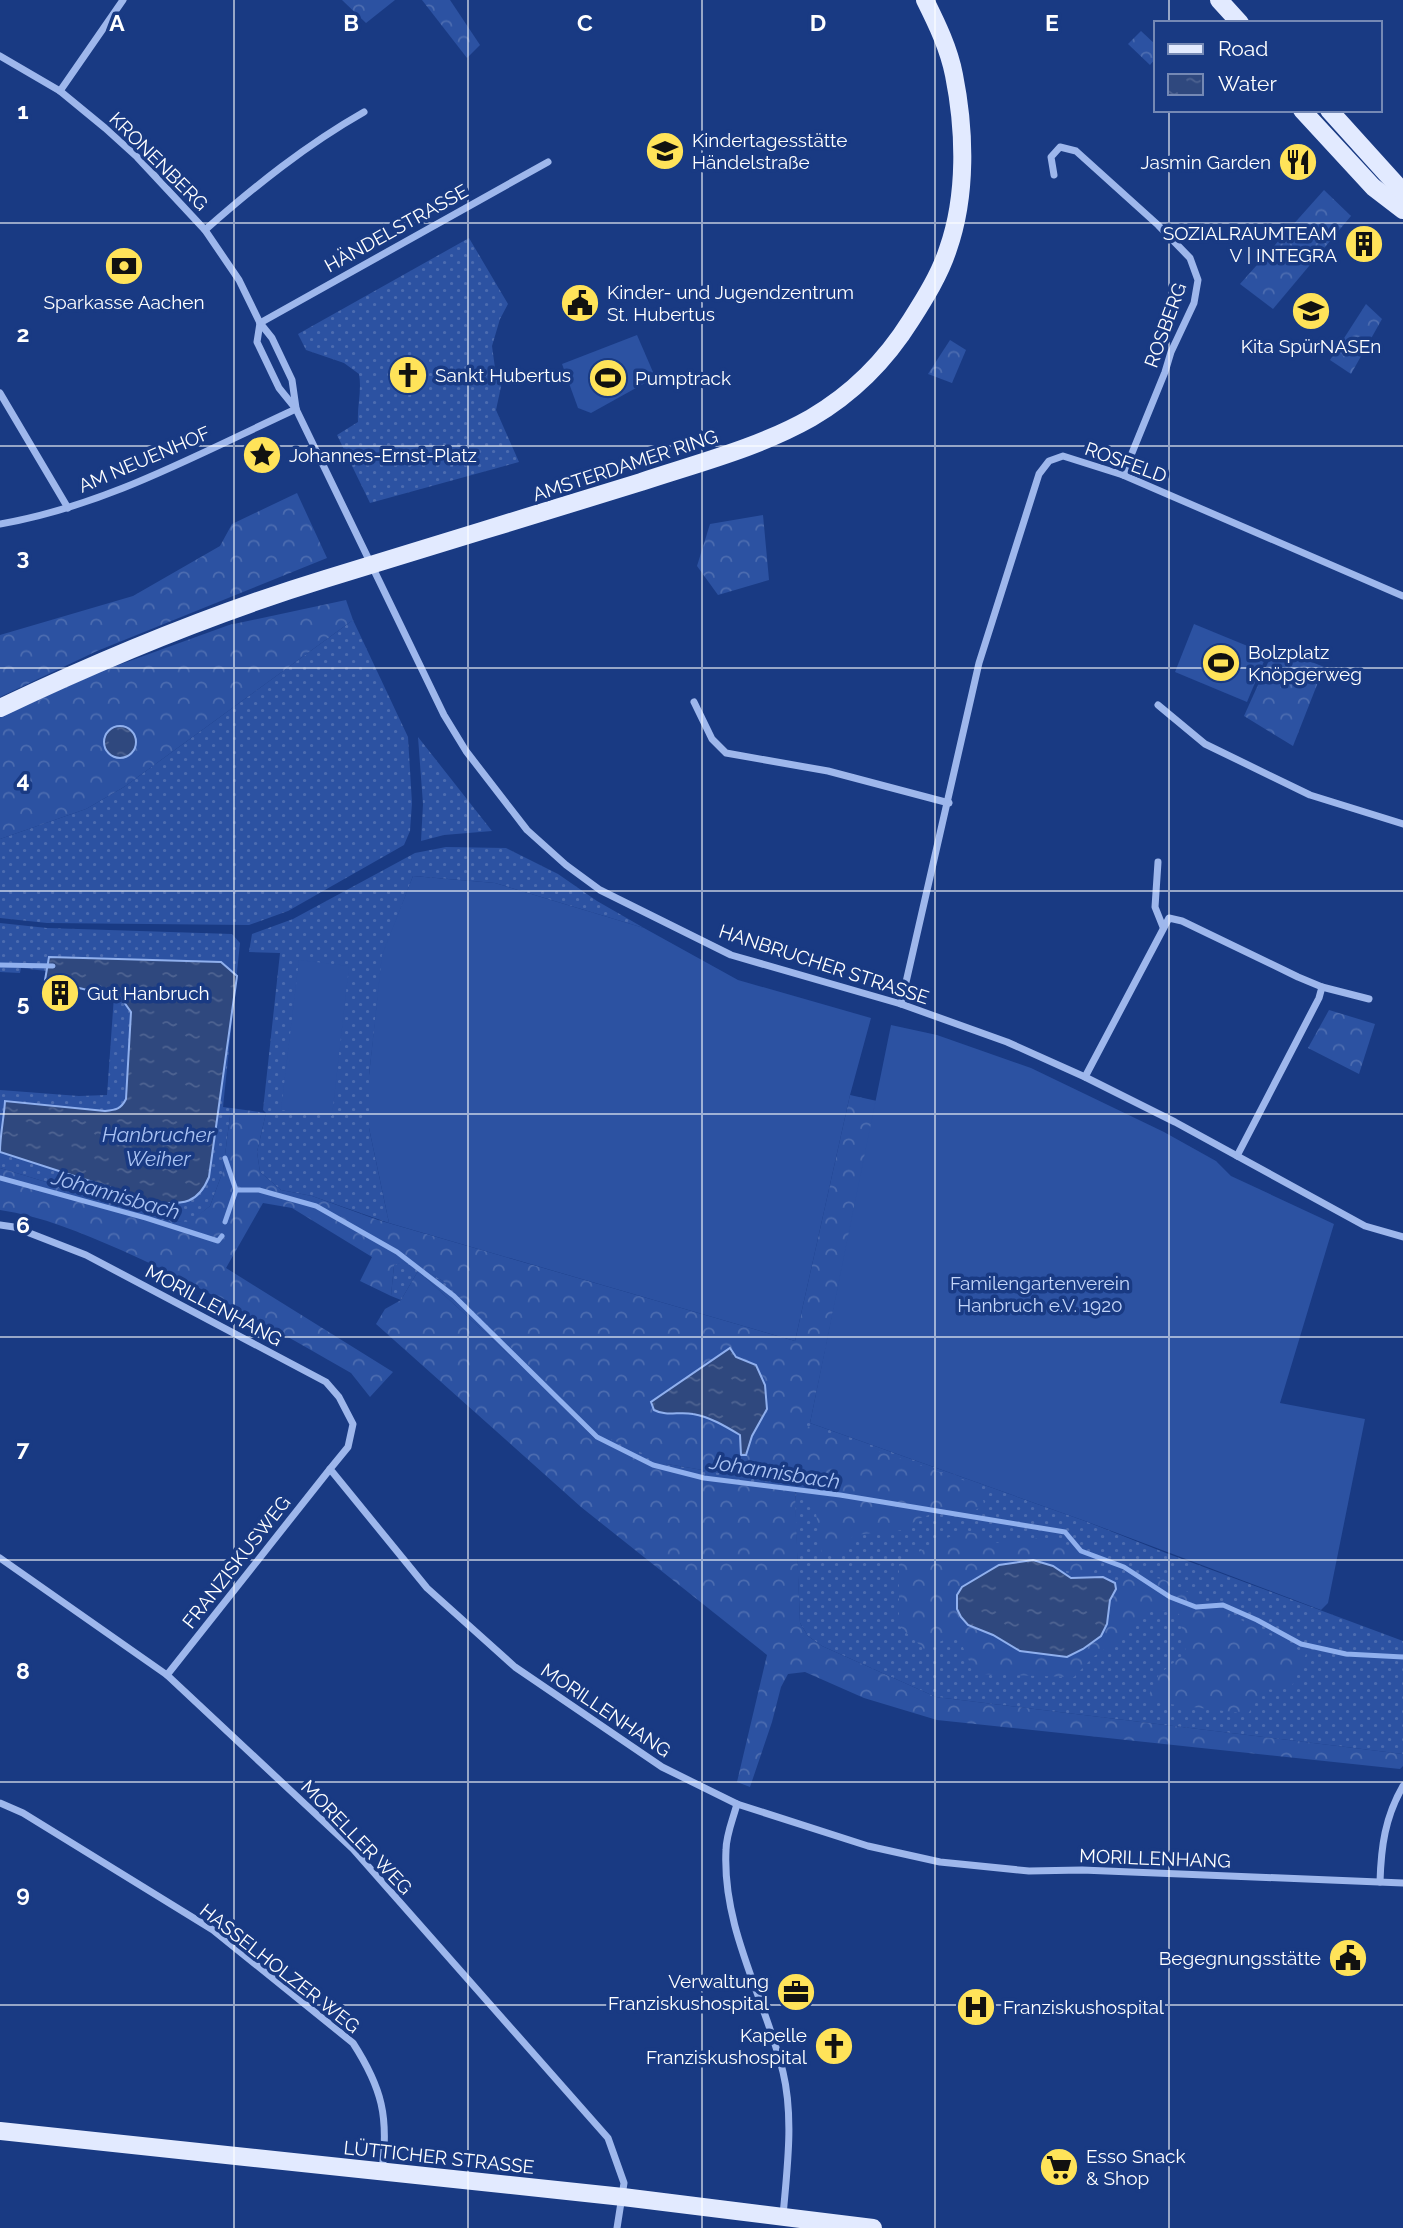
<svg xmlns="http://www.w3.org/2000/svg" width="1403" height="2228" viewBox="0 0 1403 2228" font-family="Raleway,sans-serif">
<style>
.grass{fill:url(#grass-dots)}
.forest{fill:url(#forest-crowns)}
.garden{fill:#2c52a2}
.water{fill:url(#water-ripples);stroke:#90b0ee;stroke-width:2}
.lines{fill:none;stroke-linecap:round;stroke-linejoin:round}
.stream{stroke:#90b0ee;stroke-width:5}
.street{stroke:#9eb7ec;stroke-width:7}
.primary{stroke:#e2eaff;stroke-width:18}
.grid{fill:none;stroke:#fff;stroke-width:2;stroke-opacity:0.55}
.labels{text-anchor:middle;stroke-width:7;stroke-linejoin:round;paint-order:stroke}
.poi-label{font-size:19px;fill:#fff;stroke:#193a83;text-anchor:start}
.street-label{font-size:19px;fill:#fff;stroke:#193a83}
.park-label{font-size:19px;fill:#c3d5f9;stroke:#193a83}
.water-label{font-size:21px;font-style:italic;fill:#a9c2f3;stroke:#193a83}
.grid-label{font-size:23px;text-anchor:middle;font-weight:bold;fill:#fff;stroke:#193a83;stroke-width:7;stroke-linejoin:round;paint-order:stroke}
</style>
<defs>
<pattern id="grass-dots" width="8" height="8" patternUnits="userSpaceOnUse" patternTransform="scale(1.75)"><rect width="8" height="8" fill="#2c52a2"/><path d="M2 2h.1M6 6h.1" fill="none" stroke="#4c6cb0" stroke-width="1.8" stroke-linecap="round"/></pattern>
<pattern id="forest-crowns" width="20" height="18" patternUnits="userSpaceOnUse" patternTransform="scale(1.75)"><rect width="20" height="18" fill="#2c52a2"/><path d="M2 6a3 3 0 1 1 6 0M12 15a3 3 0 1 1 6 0" fill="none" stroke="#4c6cb0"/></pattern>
<pattern id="water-ripples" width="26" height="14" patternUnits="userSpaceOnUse" patternTransform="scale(1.75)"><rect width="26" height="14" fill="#2f487e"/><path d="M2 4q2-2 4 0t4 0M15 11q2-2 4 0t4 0" fill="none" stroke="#4e6391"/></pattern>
</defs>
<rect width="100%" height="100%" fill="#193a83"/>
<g class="grass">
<path d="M469,238L508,304L500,319L492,346L495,368L502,382L496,410L519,462L370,503L337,435L358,422C357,405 362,391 359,374L344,363L306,350L298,334Z"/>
<path d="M353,620L408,737L412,803L410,831L404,845L288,911L249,925L47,923L0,918V839L86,809L124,787Z"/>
<path d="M418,737L492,831L444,835L421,841L423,804Z"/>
<path d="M446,847L506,848L558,874L597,901L644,928L495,883L413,876L383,955L369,1075V1128L389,1223L312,1196L281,1190L260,1172L257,1152L266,1113L263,1110L280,953L249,952L252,934L293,919L415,853Z"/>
<path d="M0,923L47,928L232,934L240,943L223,1107L231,1108L223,1171L210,1206L189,1223L175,1221L0,1168V1152L27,1161L205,1187L209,1177L236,976L221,962L50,957L45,980L46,971L21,968L20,973L0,972Z"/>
<path d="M114,996L121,998L131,1012L126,1099C121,1109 116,1110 105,1111L5,1101L4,1125L0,1141V1090L79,1096L107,1095Z"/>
<path d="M409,1260L443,1281L667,1464L781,1483L777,1489L717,1481L652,1467L594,1438L529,1373L418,1271L401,1300L391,1296L394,1265Z"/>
<path d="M798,1423H810L1085,1521L1166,1553L1403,1641V1754L936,1697L822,1646L808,1636L800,1623L795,1505Z"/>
</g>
<g class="forest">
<path d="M342,0H395L366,23Z"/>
<path d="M422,0H450L480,45L467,58Z"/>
<path d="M1141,31L1156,45V58L1150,65L1128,44Z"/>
<path d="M1324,190L1351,216L1273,309L1240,284Z"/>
<path d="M1366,304L1382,319L1351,374L1330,360Z"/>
<path d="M950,340L966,350L952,383L928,374Z"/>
<path d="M297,493L327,558L97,651L0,697V635L133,596L220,546L232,524Z"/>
<path d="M763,515L769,580L718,595L697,566L710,524Z"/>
<path d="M346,600L353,620L124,787L86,809L0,839V717L102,671L229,625Z"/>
<path d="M1275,647L1324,667L1293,746L1244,716Z"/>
<path d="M1329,1010L1375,1024L1359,1074L1308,1048Z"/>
<path d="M850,1095L877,1101L810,1423H798L980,1486L984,1504L973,1512L941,1511L920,1518L903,1530L854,1535L838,1555L822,1556L815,1506L795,1492L800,1623L808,1636L822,1646L936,1697L1403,1754V1766L1400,1769L937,1720L864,1698L805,1672L788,1674L781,1687L772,1722L750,1787L737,1782L767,1655L581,1507L376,1324L385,1309L401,1300L418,1271L529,1373L594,1438L652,1467L717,1481L776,1489L780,1483L667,1464L599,1434L443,1281L409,1261L394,1265L391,1296L360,1281L372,1257L292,1208L263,1203L226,1268L393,1372L370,1397L351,1373C275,1330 200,1285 121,1250C82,1233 42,1216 0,1210V1168L174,1221L189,1222L210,1206L223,1171L231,1108L266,1113L257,1152L260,1172L281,1190L312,1196L378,1220L795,1341Z"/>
<path d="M966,1532L987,1535L995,1543L1040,1538L1080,1548L1099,1556L1092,1578L1028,1560L993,1635L991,1636L1049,1649L1106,1604L1113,1584L1131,1575L1163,1579L1306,1654L1291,1688L1263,1690L1248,1714L1146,1701L1159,1674L1186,1653L1179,1614L1161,1610L1146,1611L1115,1642L1093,1657L1074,1677L975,1674L957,1634L924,1649L899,1626V1564L937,1541Z"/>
</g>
<g class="garden">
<path d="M637,335L653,372L645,383L591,413L578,408L562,364Z"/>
<path d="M1194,624L1267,654L1247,702L1175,672Z"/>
<path d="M413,876L495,883L644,928L738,980L871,1018L850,1095L795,1341L389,1223L369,1128V1075L382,955Z"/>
<path d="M299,960L349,966L332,1116L281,1110Z"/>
<path d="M891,1025L937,1035L1031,1068L1164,1132L1216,1161L1231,1176L1334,1224L1280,1403L1365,1419L1328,1603L1321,1610L1085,1521L810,1423Z"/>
</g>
<g class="water">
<circle cx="120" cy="742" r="16"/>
<path d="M49,957L221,962L237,976L209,1177C198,1204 183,1204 158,1203L0,1152C0,1135 4,1118 5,1101L105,1111C116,1110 121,1109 126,1099L131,1012L121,998L45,980Z"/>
<path d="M730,1348L736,1357L756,1365L765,1385L767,1409L752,1436L746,1455H741L740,1435C725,1426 710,1417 693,1414C679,1411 667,1417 654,1410L651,1402Z"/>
<path d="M1033,1560L1053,1566L1071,1578L1103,1577L1115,1583L1116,1589L1110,1600L1107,1624L1101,1636L1083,1649L1067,1657L1020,1651L993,1635L968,1625L961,1617L957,1609V1595L962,1587L999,1565Z"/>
</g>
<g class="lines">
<g class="stream">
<path d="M0,965L53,966"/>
<path d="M225,1158L236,1190"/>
<path d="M0,1178L146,1218L218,1241L222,1236"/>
<path d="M225,1222L236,1190H259L316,1206L397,1252L454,1296L597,1437L653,1465L704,1478L840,1495L1065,1532L1081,1551L1124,1567L1170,1597L1196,1607L1223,1605L1257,1620L1301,1644L1346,1654L1403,1657"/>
</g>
<g class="street">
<path d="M0,56L60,91L105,128L137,157L205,230L239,280L260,323L272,338L292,380L296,408"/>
<path d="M60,91L123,0"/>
<path d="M1054,175L1051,157L1060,147L1076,151L1158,225L1190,258L1198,280L1194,303L1171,352L1165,372L1123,475"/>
<path d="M205,230C255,186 306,145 364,112"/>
<path d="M260,323L257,342L279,388L296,409L444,715L466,751L527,830L566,865L600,890L731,955L901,1004L1007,1042L1085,1077L1175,1122L1365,1226L1403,1237"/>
<path d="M260,323L548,162"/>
<path d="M0,393L68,508"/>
<path d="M0,524C105,506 200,453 296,409"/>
<path d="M694,702L712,739L726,753L828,771L949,803"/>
<path d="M1158,705L1205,744L1310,795L1403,824"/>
<path d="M1158,862L1155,907L1163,927"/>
<path d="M1322,987L1369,999"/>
<path d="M901,1004L979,663L1039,474L1049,461L1063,456L1123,475L1403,596"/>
<path d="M1085,1077L1169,918L1182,921L1298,977L1322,987L1319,998L1237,1156"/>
<path d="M0,1225L14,1227L86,1255L326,1382L339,1397L353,1424L348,1447L330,1469L427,1588L515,1667L662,1767L737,1804L868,1846L940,1862L1029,1871L1082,1870L1403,1883"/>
<path d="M0,1558L167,1675L353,1849L608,2138L624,2183L617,2228"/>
<path d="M167,1675L330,1469"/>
<path d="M0,1803L23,1813L213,1930L353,2043C382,2088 389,2117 382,2170"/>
<path d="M737,1804C733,1819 726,1835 726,1850C722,1929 765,1998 783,2072C794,2118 787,2169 783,2216"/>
<path d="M1380,1882C1381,1847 1385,1817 1403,1786"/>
</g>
<g class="primary">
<path d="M1219,0L1240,23"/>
<path d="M1302,110L1373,187L1403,210"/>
<path d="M1329,110L1403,192"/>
<path d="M0,708C105,658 214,613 325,579C430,546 536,515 641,482C698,463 758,448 811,418C852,394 886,360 911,320C925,298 940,274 948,249C967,195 965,130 954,75C949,49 937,24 925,0"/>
<path d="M0,2131L623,2197L873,2228"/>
</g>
</g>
<path class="grid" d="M234,0V2228M468,0V2228M702,0V2228M935,0V2228M1169,0V23M1169,110V2228M0,223H1403M0,446H1403M0,668H1403M0,891H1403M0,1114H1403M0,1337H1403M0,1560H1403M0,1782H1403M0,2005H1403"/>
<defs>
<g id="school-disc" transform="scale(2.0125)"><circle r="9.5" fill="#ffe359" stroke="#193a83"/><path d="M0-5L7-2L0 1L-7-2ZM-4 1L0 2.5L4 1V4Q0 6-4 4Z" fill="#111"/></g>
<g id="restaurant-disc" transform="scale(2.0125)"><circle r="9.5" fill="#ffe359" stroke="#193a83"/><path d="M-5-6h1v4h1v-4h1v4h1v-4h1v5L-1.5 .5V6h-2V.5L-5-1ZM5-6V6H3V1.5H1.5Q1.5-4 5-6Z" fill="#111"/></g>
<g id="building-disc" transform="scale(2.0125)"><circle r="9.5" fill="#ffe359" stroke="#193a83"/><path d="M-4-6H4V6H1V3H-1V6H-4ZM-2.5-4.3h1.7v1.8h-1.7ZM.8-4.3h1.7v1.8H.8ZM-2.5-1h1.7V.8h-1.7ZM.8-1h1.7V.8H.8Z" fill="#111"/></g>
<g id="bank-disc" transform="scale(2.0125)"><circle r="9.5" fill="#ffe359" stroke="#193a83"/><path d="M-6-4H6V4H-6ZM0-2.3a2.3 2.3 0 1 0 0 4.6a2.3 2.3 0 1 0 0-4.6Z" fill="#111"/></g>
<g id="civic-disc" transform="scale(2.0125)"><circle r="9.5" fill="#ffe359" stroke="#193a83"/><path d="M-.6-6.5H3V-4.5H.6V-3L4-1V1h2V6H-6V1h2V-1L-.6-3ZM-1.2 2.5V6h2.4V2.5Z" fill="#111"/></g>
<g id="church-disc" transform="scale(2.0125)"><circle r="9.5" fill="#ffe359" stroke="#193a83"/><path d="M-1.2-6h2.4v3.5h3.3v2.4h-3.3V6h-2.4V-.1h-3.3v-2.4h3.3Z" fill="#111"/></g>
<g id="stadium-disc" transform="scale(2.0125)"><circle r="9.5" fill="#ffe359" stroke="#193a83"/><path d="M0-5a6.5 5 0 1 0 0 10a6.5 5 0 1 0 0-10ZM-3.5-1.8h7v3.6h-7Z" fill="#111"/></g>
<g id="sight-disc" transform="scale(2.0125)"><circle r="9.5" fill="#ffe359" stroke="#193a83"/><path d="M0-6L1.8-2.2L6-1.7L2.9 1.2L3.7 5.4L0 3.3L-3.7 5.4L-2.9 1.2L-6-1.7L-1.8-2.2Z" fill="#111"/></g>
<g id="office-disc" transform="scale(2.0125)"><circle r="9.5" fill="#ffe359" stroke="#193a83"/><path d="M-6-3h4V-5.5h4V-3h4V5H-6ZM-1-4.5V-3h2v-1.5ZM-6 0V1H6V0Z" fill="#111"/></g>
<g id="hospital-disc" transform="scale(2.0125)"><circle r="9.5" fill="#ffe359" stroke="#193a83"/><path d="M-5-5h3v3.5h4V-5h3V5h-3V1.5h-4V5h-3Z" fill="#111"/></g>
<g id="supermarket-disc" transform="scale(2.0125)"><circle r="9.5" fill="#ffe359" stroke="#193a83"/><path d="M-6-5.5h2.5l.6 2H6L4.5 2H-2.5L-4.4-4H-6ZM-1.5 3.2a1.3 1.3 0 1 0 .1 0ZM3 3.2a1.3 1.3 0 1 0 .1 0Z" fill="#111"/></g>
</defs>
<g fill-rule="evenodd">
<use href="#school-disc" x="665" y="151"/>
<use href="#restaurant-disc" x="1298" y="162"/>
<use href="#building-disc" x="1364" y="244"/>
<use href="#bank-disc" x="124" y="266"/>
<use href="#civic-disc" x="580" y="303"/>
<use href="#school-disc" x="1311" y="311"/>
<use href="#church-disc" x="408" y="375"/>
<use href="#stadium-disc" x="608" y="378"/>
<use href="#sight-disc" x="262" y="455"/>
<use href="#stadium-disc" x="1221" y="663"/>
<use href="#building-disc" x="60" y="993"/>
<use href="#civic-disc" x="1348" y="1958"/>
<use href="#office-disc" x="796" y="1992"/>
<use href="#hospital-disc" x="976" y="2007"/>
<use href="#church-disc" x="834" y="2046"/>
<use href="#supermarket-disc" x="1059" y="2167"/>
</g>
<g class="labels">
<g class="poi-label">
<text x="692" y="147">Kindertagesstätte<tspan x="692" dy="22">Händelstraße</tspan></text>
<text x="1271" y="169" text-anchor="end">Jasmin Garden</text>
<text x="1337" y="240" text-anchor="end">SOZIALRAUMTEAM<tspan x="1337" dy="22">V | INTEGRA</tspan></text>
<text x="607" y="299">Kinder- und Jugendzentrum<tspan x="607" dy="22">St. Hubertus</tspan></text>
<text x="124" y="309" text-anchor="middle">Sparkasse Aachen</text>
<text x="1311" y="353" text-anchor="middle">Kita SpürNASEn</text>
<text x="435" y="382">Sankt Hubertus</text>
<text x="635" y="385">Pumptrack</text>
<text x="289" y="462">Johannes-Ernst-Platz</text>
<text x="1248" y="659">Bolzplatz<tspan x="1248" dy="22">Knöpgerweg</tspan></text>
<text x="87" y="1000">Gut Hanbruch</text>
<text x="1321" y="1965" text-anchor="end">Begegnungsstätte</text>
<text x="769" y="1988" text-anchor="end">Verwaltung<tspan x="769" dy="22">Franziskushospital</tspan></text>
<text x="1003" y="2014">Franziskushospital</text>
<text x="807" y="2042" text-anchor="end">Kapelle<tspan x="807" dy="22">Franziskushospital</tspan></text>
<text x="1086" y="2163">Esso Snack<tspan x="1086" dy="22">&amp; Shop</tspan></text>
</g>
<g class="street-label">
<text transform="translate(159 161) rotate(45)" y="7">KRONENBERG</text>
<text transform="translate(396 228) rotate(-29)" y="7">HÄNDELSTRASSE</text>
<text transform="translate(1165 325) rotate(-70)" y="7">ROSBERG</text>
<text transform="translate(144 459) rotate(-23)" y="7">AM NEUENHOF</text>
<text transform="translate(1126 462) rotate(20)" y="7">ROSFELD</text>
<text transform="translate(625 465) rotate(-18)" y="7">AMSTERDAMER RING</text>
<text transform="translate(824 964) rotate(18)" y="7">HANBRUCHER STRASSE</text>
<text transform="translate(214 1305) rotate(28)" y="7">MORILLENHANG</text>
<text transform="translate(236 1562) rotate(-52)" y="7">FRANZISKUSWEG</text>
<text transform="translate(606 1710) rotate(34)" y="7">MORILLENHANG</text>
<text transform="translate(357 1837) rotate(46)" y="7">MORELLER WEG</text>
<text transform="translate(1155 1858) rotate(2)" y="7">MORILLENHANG</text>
<text transform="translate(280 1968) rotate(38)" y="7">HASSELHOLZER WEG</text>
<text transform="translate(439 2157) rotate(6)" y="7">LÜTTICHER STRASSE</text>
</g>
<g class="park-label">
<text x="1040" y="1290">Familengartenverein<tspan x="1040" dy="22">Hanbruch e.V. 1920</tspan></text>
</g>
<g class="water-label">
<text x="158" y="1142">Hanbrucher<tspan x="158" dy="24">Weiher</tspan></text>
<text transform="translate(116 1195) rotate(16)" y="7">Johannisbach</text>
<text transform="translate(775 1472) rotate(9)" y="7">Johannisbach</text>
</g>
</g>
<g class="grid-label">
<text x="117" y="31">A</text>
<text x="351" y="31">B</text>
<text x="585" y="31">C</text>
<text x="818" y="31">D</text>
<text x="1052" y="31">E</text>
<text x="23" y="119">1</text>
<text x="23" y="342">2</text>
<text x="23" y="565">3</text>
<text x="23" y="788">4</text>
<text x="23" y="1011">5</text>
<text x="23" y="1233">6</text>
<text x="23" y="1456">7</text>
<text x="23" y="1679">8</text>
<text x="23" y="1902">9</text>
</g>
<rect x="1154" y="21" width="228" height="91" fill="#193a83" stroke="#7589b5" stroke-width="2"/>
<rect x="1168" y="44" width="35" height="10" fill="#e2eaff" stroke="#7589b5" stroke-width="2"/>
<text x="1218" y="56" font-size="21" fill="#ffffff">Road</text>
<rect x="1168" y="74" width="35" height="21" fill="url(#water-ripples)" stroke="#7589b5" stroke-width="2"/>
<text x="1218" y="91" font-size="21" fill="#ffffff">Water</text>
</svg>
